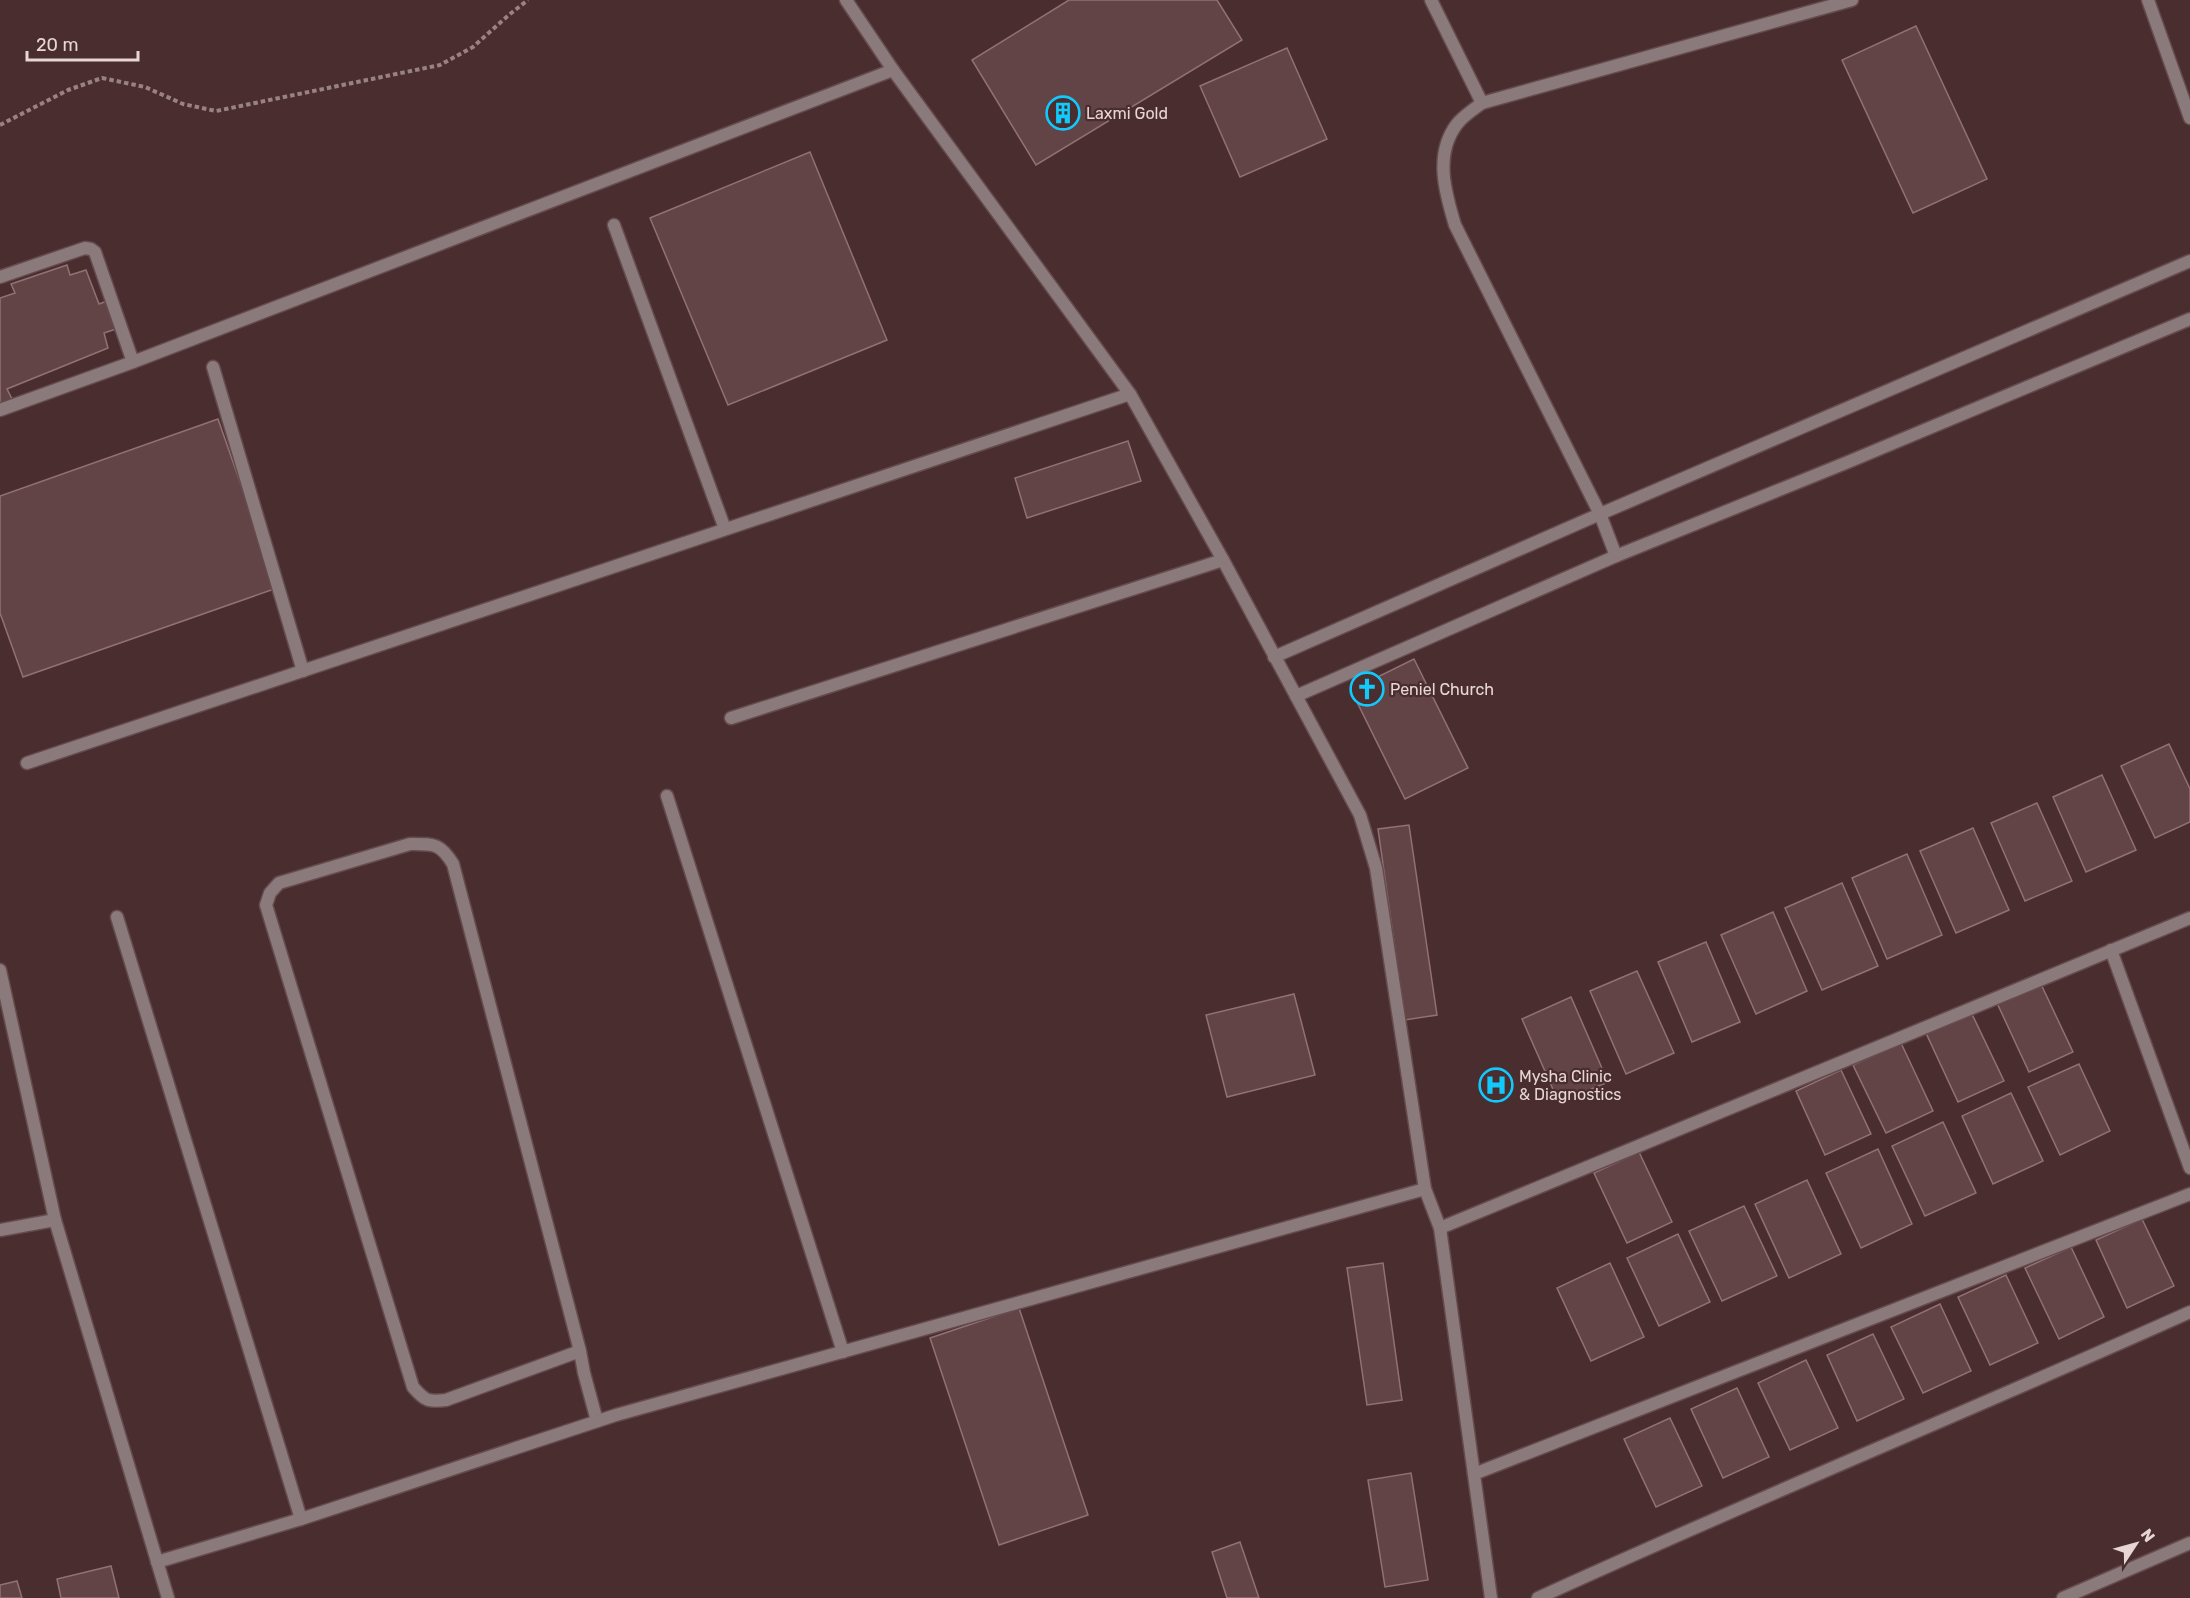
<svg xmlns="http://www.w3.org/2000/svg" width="2190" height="1598" viewBox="0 0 2190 1598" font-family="Rubik,sans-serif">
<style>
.building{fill:#624447;stroke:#927173;stroke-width:1.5}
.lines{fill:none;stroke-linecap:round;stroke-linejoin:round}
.lane-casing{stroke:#664b4d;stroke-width:15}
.street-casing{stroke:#664b4d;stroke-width:15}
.path{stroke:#998284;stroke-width:4;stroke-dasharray:4.5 3;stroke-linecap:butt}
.lane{stroke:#8a7a7b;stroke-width:12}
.street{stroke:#8a7a7b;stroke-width:12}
.labels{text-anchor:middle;stroke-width:4.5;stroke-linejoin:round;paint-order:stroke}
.poi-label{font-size:16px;fill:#e8d6d7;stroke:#492d2f;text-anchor:start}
</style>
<rect width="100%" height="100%" fill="#492d2f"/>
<g class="building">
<path d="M1069,0H1217L1242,40L1036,165L972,60Z"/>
<path d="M1916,26L1987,179L1913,213L1842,60Z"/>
<path d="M1287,48L1327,139L1240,177L1200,86Z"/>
<path d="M810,152L887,340L728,405L650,218Z"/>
<path d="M67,265L70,275L86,270L99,304L107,301L116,329L104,333L108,348L7,389L12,399L0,405V298L15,293L11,284Z"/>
<path d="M218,419L277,588L23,677L0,613V496Z"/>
<path d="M1128,441L1141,481L1027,518L1015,478Z"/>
<path d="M1414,659L1468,768L1405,799L1351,690Z"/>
<path d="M2169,744L2190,789V822L2155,838L2121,766Z"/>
<path d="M2102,775L2136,850L2086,872L2053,797Z"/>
<path d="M2037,803L2072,881L2025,901L1991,823Z"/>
<path d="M1409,825L1437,1015L1405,1020L1378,829Z"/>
<path d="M1973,828L2009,910L1956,933L1920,851Z"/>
<path d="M1907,854L1942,935L1887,959L1852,878Z"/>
<path d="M1842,883L1878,966L1822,990L1785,908Z"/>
<path d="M1773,912L1807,991L1756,1014L1721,935Z"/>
<path d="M1706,942L1740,1022L1692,1042L1658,962Z"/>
<path d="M1637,971L1674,1053L1626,1074L1590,991Z"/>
<path d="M2040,982L2073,1052L2029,1072L1997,1003Z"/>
<path d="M1294,994L1315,1075L1227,1097L1206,1015Z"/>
<path d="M1571,997L1608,1082L1559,1103L1522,1019Z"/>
<path d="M1971,1012L2004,1081L1958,1102L1926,1033Z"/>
<path d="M1901,1043L1933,1111L1886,1133L1853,1065Z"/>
<path d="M2079,1064L2110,1131L2060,1155L2028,1087Z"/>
<path d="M1841,1070L1871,1134L1825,1155L1796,1091Z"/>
<path d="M2011,1093L2043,1161L1993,1184L1962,1116Z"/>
<path d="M1943,1122L1976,1193L1925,1216L1892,1146Z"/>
<path d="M1878,1149L1912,1224L1861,1248L1826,1173Z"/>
<path d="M1639,1152L1672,1222L1627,1243L1594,1173Z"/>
<path d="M1807,1180L1841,1254L1789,1278L1755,1204Z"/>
<path d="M1744,1206L1777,1276L1722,1301L1689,1231Z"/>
<path d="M2142,1219L2174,1286L2127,1308L2096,1240Z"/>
<path d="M1678,1234L1710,1302L1659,1326L1627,1258Z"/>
<path d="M2071,1247L2104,1317L2059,1339L2025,1268Z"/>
<path d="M1383,1263L1402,1400L1367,1405L1347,1268Z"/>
<path d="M1610,1263L1644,1337L1591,1361L1557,1288Z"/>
<path d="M2006,1275L2038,1343L1990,1365L1958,1297Z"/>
<path d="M1940,1304L1971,1371L1923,1393L1891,1327Z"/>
<path d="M1019,1308L1088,1515L999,1545L930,1338Z"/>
<path d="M1873,1334L1904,1399L1857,1421L1827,1355Z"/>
<path d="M1806,1360L1838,1428L1790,1450L1758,1383Z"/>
<path d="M1737,1388L1769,1457L1723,1478L1691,1409Z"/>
<path d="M1670,1418L1702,1486L1656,1507L1624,1439Z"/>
<path d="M1411,1473L1428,1580L1385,1587L1368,1480Z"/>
<path d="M1240,1542L1259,1598H1227L1212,1552Z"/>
<path d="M111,1566L119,1598H61L57,1579Z"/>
<path d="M17,1581L22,1598H0V1585Z"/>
</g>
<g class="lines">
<g class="lane-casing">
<g id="lane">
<path d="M614,225L725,529"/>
<path d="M213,367L303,671"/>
<path d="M27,763L1130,394"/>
<path d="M667,796L843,1352"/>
</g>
</g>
<g class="street-casing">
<g id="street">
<path d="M846,0L893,70L1130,394L1223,560L1360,815L1376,868L1425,1189L1440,1228L1491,1598"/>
<path d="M1431,0L1482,103"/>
<path d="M2148,0L2190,118"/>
<path d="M0,277L85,248L91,249L95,252L133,362"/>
<path d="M0,410L133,362L893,70"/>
<path d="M1616,556L1600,514L1455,225C1445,192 1434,154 1457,124C1463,116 1474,109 1482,103L1852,0"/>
<path d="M1274,657L1600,514L2190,261"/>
<path d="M1296,696L1616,556L1848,462L2190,319"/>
<path d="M731,718L1223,560"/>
<path d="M117,917L301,1519"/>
<path d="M2111,950L2190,1168"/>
<path d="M0,970L55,1220L168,1598"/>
<path d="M1440,1228L2190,918"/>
<path d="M0,1230L55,1220"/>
<path d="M580,1351L446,1400C428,1402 425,1401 413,1387L266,905L270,893L279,883L410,844C434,844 440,843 453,864L580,1351L584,1373L597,1421"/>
<path d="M1474,1474L2190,1194"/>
<path d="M157,1562L301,1519L616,1415L1425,1189"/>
<path d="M1538,1598C1754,1499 1974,1409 2190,1312"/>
<path d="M2063,1598L2190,1543"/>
</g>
</g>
<path class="path" d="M0,125L68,90L102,78L145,87L183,104L216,111L440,65L473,47L510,14L528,0"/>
<use href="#lane" class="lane"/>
<use href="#street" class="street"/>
</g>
<defs>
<g id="building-ring" transform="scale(1.725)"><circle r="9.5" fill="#492d2f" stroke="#11cafb" stroke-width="1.5"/><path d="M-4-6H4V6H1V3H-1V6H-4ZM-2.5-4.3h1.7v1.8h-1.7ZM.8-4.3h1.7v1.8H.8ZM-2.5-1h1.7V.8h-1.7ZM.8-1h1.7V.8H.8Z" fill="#11cafb"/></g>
<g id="church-ring" transform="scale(1.725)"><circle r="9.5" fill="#492d2f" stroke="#11cafb" stroke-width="1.5"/><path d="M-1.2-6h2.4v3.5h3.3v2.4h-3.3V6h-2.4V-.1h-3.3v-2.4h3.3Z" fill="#11cafb"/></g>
<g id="hospital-ring" transform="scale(1.725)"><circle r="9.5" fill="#492d2f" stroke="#11cafb" stroke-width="1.5"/><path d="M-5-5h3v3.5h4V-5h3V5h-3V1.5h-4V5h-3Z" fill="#11cafb"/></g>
</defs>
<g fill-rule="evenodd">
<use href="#building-ring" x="1063" y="113"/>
<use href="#church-ring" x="1367" y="689"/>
<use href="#hospital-ring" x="1496" y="1085"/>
</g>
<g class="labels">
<g class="poi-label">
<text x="1086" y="119">Laxmi Gold</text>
<text x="1390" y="695">Peniel Church</text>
<text x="1519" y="1082">Mysha Clinic<tspan x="1519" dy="18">&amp; Diagnostics</tspan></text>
</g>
</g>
<g transform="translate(2136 1544) rotate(54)" stroke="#492d2f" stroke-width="4.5" paint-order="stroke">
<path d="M0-4.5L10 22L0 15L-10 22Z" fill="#e8d6d7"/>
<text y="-9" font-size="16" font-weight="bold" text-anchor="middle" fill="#e8d6d7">N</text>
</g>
<path d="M27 51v9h111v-9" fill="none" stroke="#e8d6d7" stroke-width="3"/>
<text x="36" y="51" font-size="18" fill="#e8d6d7" stroke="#492d2f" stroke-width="4.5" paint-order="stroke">20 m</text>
</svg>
